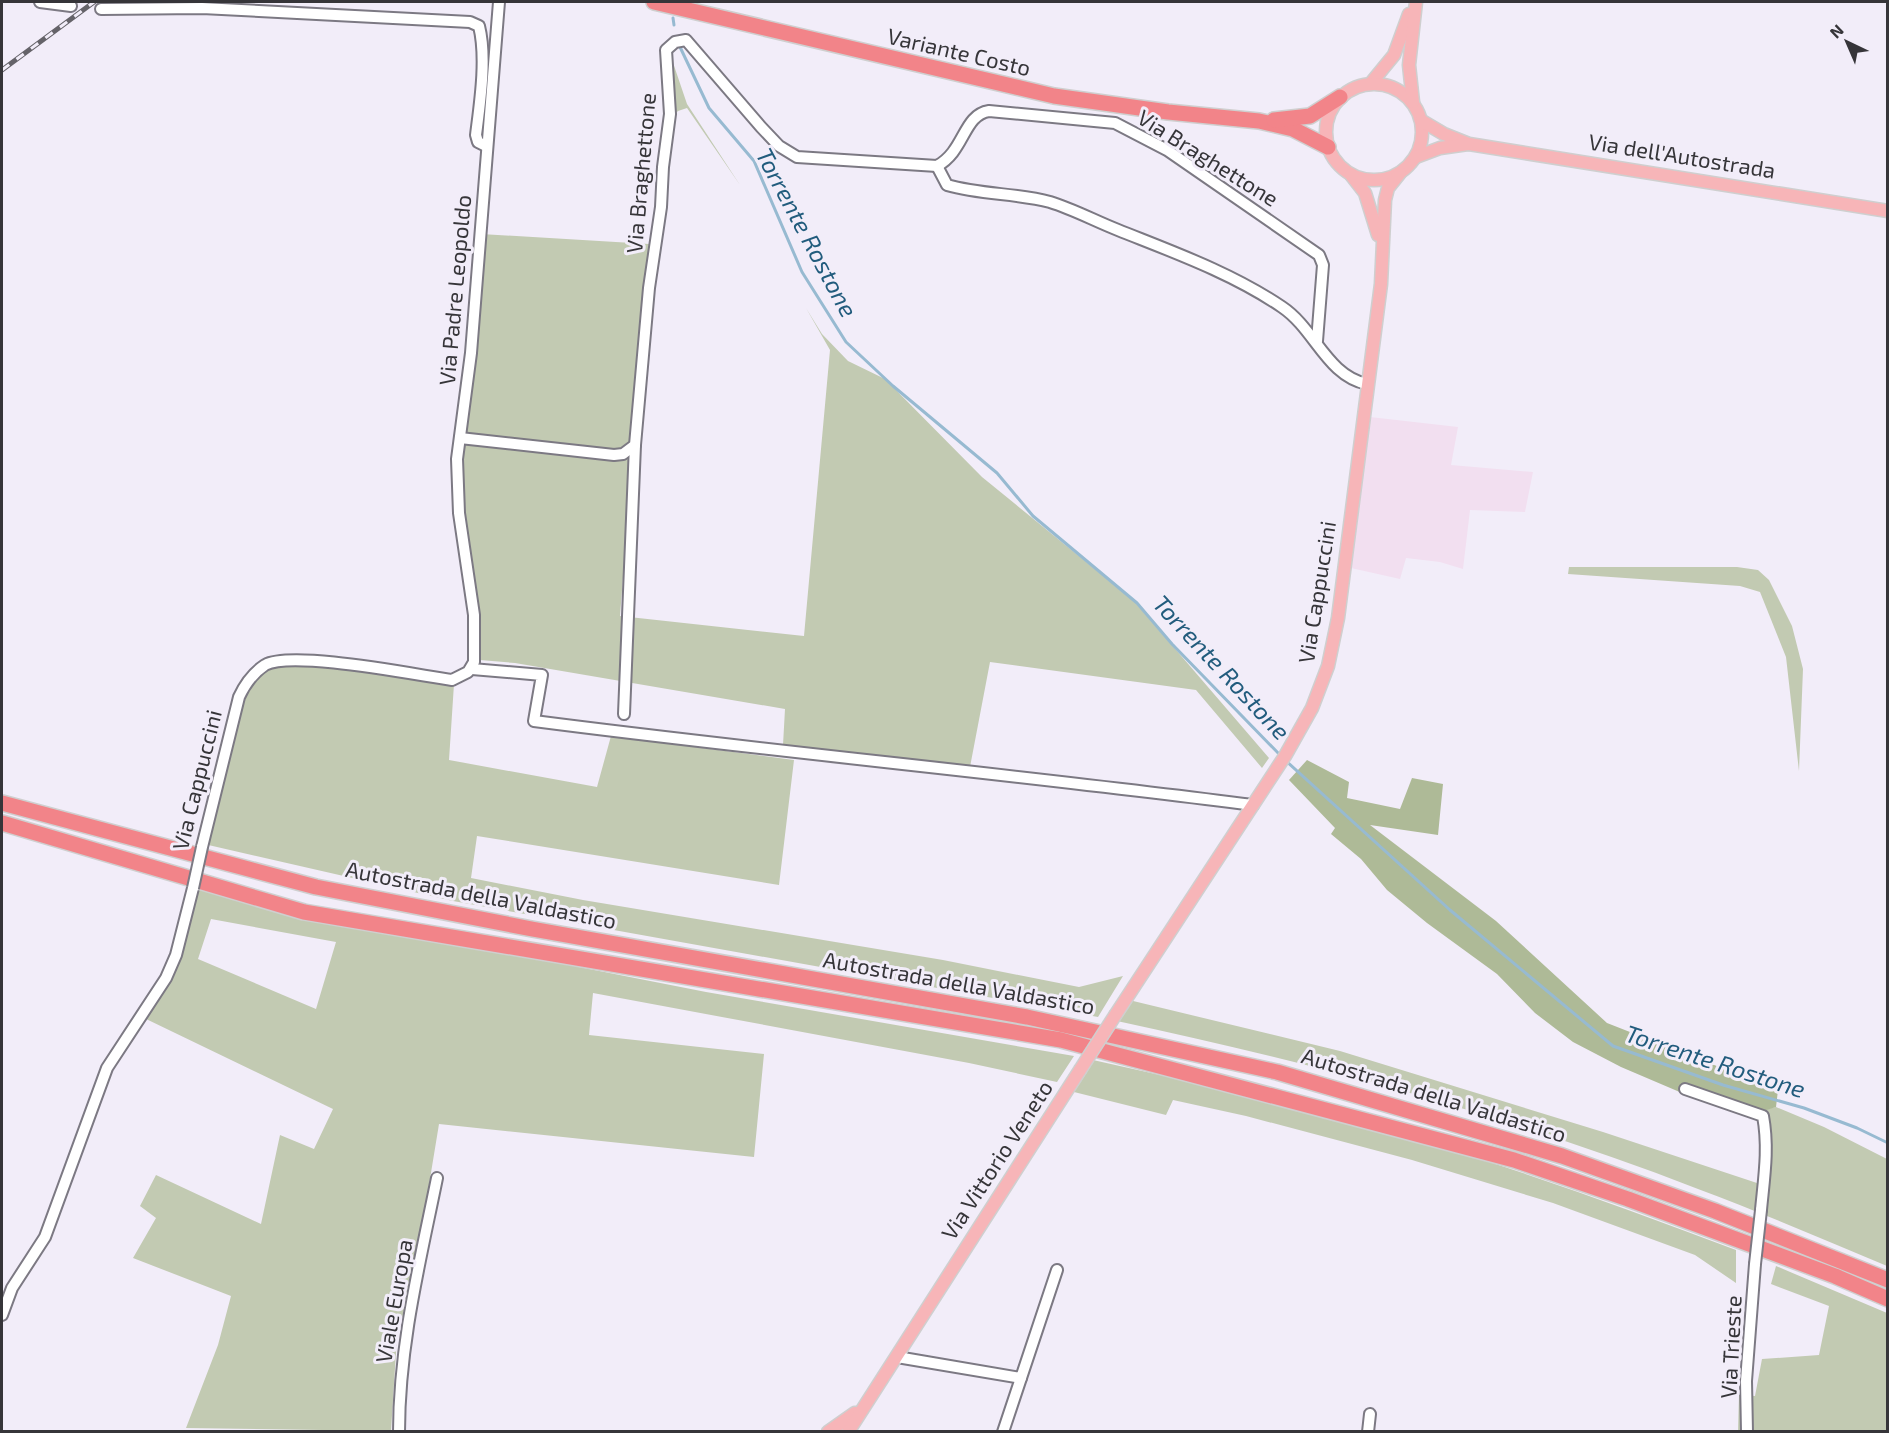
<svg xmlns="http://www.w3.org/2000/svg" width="1889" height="1433" viewBox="0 0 1889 1433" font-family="'Exo 2',sans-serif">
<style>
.commercial{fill:#f2dff0}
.green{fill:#c2cab2;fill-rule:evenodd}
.forest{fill:#aeba97}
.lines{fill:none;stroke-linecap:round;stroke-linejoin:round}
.stream{stroke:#97bad1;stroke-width:3}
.minor-casing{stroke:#7c7983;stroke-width:14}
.major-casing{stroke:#cfcfcf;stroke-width:15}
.highway-casing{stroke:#cfcfcf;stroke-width:18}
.minor{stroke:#fff;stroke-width:10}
.major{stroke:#f7b5b8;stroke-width:12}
.highway{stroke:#f28489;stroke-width:15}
.rail-casing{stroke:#656369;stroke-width:5}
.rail{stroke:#f2edf9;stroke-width:3;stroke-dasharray:9;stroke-linecap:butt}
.minor-bridge-casing{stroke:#7c7983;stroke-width:14;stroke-linecap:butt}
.major-bridge-casing{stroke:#cfcfcf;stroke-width:15;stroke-linecap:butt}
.minor-bridge{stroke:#fff;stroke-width:10}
.major-bridge{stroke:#f7b5b8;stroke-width:12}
.labels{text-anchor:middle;stroke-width:6;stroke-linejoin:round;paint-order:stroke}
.street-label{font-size:22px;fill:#363539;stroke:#f2edf9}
.water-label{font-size:24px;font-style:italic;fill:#225c7d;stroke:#f2edf9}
</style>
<rect width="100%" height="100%" fill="#f2edf9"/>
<path class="commercial" d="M1370,417L1458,427L1451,465L1533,472L1525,512L1470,510L1463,569L1440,562L1406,558L1400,579L1351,568Z"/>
<g class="green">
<path d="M667,45L687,104L740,185L687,108L678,111L665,124L662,50Z"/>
<path d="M481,234L649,244L620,616L804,636L830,350L806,308L822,334L848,361L885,379L982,477L1134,601L1269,758L1262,768L1196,690L990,662L970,767L900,762L783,745L785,709L515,663L480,660L474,576L459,492Z"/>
<path d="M1569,567H1737L1758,570L1769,580L1792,626L1803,669L1799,771L1786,657L1760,592L1740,586L1568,574Z"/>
<path d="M291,663L454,684L449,760L597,787L611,736L794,760L779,885L477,836L471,878L583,900L943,960L1079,987L1123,976L1098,1017L453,901L204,844L247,689L264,670Z"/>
<path d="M195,885L513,954L706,992L1074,1056L1057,1082L969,1063L593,993L589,1035L764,1054L754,1157L439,1124L416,1264L397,1337L391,1431L186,1428L218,1345L231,1296L133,1258L156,1218L140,1206L156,1175L261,1224L280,1135L314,1149L333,1109L144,1018L159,997ZM211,919L336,942L316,1009L198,959Z"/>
<path d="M1129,1000L1340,1051L1603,1132L1763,1185L1764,1149L1756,1111L1776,1107L1824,1127L1887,1159V1266C1825,1240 1762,1213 1698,1189C1510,1116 1314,1063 1117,1021Z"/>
<path d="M1093,1060C1202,1084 1312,1109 1419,1140C1526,1172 1631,1210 1736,1250V1283L1695,1255L1553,1203L1412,1160L1246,1116L1173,1100L1166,1115L1074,1092Z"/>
<path d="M1776,1266L1887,1313V1431L1738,1432L1739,1395L1755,1396L1762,1359L1819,1355L1829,1306L1771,1284Z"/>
</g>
<path class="forest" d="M1307,760L1349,782L1347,798L1400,809L1412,778L1443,784L1438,835L1370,825L1496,921L1607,1023L1778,1090L1776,1107L1760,1112L1682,1093L1621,1067L1573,1042L1535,1013L1497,974L1427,923L1387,890L1361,859L1331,834L1335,828L1289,780Z"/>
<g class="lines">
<g class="stream">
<path d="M673,18L674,25"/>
<path d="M680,47L709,108L754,161L802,272L846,342L893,386L997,473L1033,516L1137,603L1172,644L1280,755"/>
<path d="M1285,760L1450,910L1613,1046L1723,1085L1804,1108L1857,1128L1888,1143"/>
</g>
<g class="minor-casing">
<g id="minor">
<path d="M40,2L71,6"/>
<path d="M101,9L202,8L470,22L479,26C487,58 480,103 476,135L478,142L486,146"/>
<path d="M937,166L947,185C981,195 1017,193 1050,202C1073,209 1095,221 1118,230C1173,252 1232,273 1282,307C1315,329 1327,376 1367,384"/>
<path d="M460,438L614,455L623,454L635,445L649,288L661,207L663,167L670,114L666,50L675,42L686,40L761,127L779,146L797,157L937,166C965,151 963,115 989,111L1115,123L1167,150L1319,255L1323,265L1317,341"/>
<path d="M472,669L542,675L534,721C773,752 1014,774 1253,805"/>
<path d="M624,714L635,445"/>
<path d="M202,847L239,697C245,684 253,673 265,665C292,650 416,675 452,680L468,672L474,662V615L459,513L457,459L471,353L499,2"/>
<path d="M1685,1089L1763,1116C1769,1148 1764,1178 1761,1210"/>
<path d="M2,1315L12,1288L45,1237L107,1068L166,978L176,955L193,888"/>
<path d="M897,1357L1021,1378"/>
<path d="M399,1432C399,1345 420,1262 437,1178"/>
<path d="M1003,1432L1057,1270"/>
<path d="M1368,1432L1370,1414"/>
<path d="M1747,1432L1746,1381L1755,1264"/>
</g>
</g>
<g class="major-casing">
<g id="major">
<path d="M1371,83L1394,55L1409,14"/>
<circle cx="1374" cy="132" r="48"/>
<path d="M1413,102L1409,65L1416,2"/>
<path d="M1422,121L1444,134L1469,144L1888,211"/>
<path d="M1416,157L1440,148L1468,144"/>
<path d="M1351,175L1365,193L1378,235"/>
<path d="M1116,1014L1285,756L1312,708L1328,666L1338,618L1381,284L1385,200L1388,188L1400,173"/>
<path d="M828,1432L855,1413"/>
<path d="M848,1432L1080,1070"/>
</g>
</g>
<g class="highway-casing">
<g id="highway">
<path d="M654,2L1054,96L1168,112L1259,121L1293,129L1328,147"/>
<path d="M1274,120L1310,116L1340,97"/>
<path d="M2,803L316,887L532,929L1027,1017L1277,1072L1562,1156L1715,1211L1888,1280"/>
<path d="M2,823L304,912L1061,1040L1514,1160L1628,1199L1835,1276L1888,1299"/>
</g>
</g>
<use href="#minor" class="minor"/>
<use href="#major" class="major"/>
<use href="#highway" class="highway"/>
<g class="rail-casing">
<path id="rail" d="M2,70L94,2"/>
</g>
<use href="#rail" class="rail"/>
<g class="minor-bridge-casing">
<g id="minor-bridge">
<path d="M193,888L202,847"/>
<path d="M1755,1264L1761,1210"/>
</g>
</g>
<g class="major-bridge-casing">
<path id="major-bridge" d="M1080,1070L1116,1014"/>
</g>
<use href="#minor-bridge" class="minor-bridge"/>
<use href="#major-bridge" class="major-bridge"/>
</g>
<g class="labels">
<g class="street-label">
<text transform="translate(959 52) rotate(13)" y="8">Variante Costo</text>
<text transform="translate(1682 156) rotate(9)" y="8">Via dell'Autostrada</text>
<text transform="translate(1208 158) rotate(32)" y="8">Via Braghettone</text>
<text transform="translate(641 173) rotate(-85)" y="8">Via Braghettone</text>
<text transform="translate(455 290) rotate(-85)" y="8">Via Padre Leopoldo</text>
<text transform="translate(1317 592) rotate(-81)" y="8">Via Cappuccini</text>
<text transform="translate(197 780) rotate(-76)" y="8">Via Cappuccini</text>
<text transform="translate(481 895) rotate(11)" y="8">Autostrada della Valdastico</text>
<text transform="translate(959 983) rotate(10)" y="8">Autostrada della Valdastico</text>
<text transform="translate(1434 1095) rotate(17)" y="8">Autostrada della Valdastico</text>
<text transform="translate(997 1160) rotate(-57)" y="8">Via Vittorio Veneto</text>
<text transform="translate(394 1301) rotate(-80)" y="8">Viale Europa</text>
<text transform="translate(1731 1347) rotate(-87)" y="8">Via Trieste</text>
</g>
<g class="water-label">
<text transform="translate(806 233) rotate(62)" y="8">Torrente Rostone</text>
<text transform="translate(1221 668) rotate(47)" y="8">Torrente Rostone</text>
<text transform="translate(1715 1062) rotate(18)" y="8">Torrente Rostone</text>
</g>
</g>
<rect width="1889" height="1433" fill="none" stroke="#363539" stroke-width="6"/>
<g transform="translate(1847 42) rotate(316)" stroke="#f2edf9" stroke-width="4.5" paint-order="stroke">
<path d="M0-4.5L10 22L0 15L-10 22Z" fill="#363539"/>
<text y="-9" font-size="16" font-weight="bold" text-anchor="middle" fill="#363539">N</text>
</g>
</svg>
